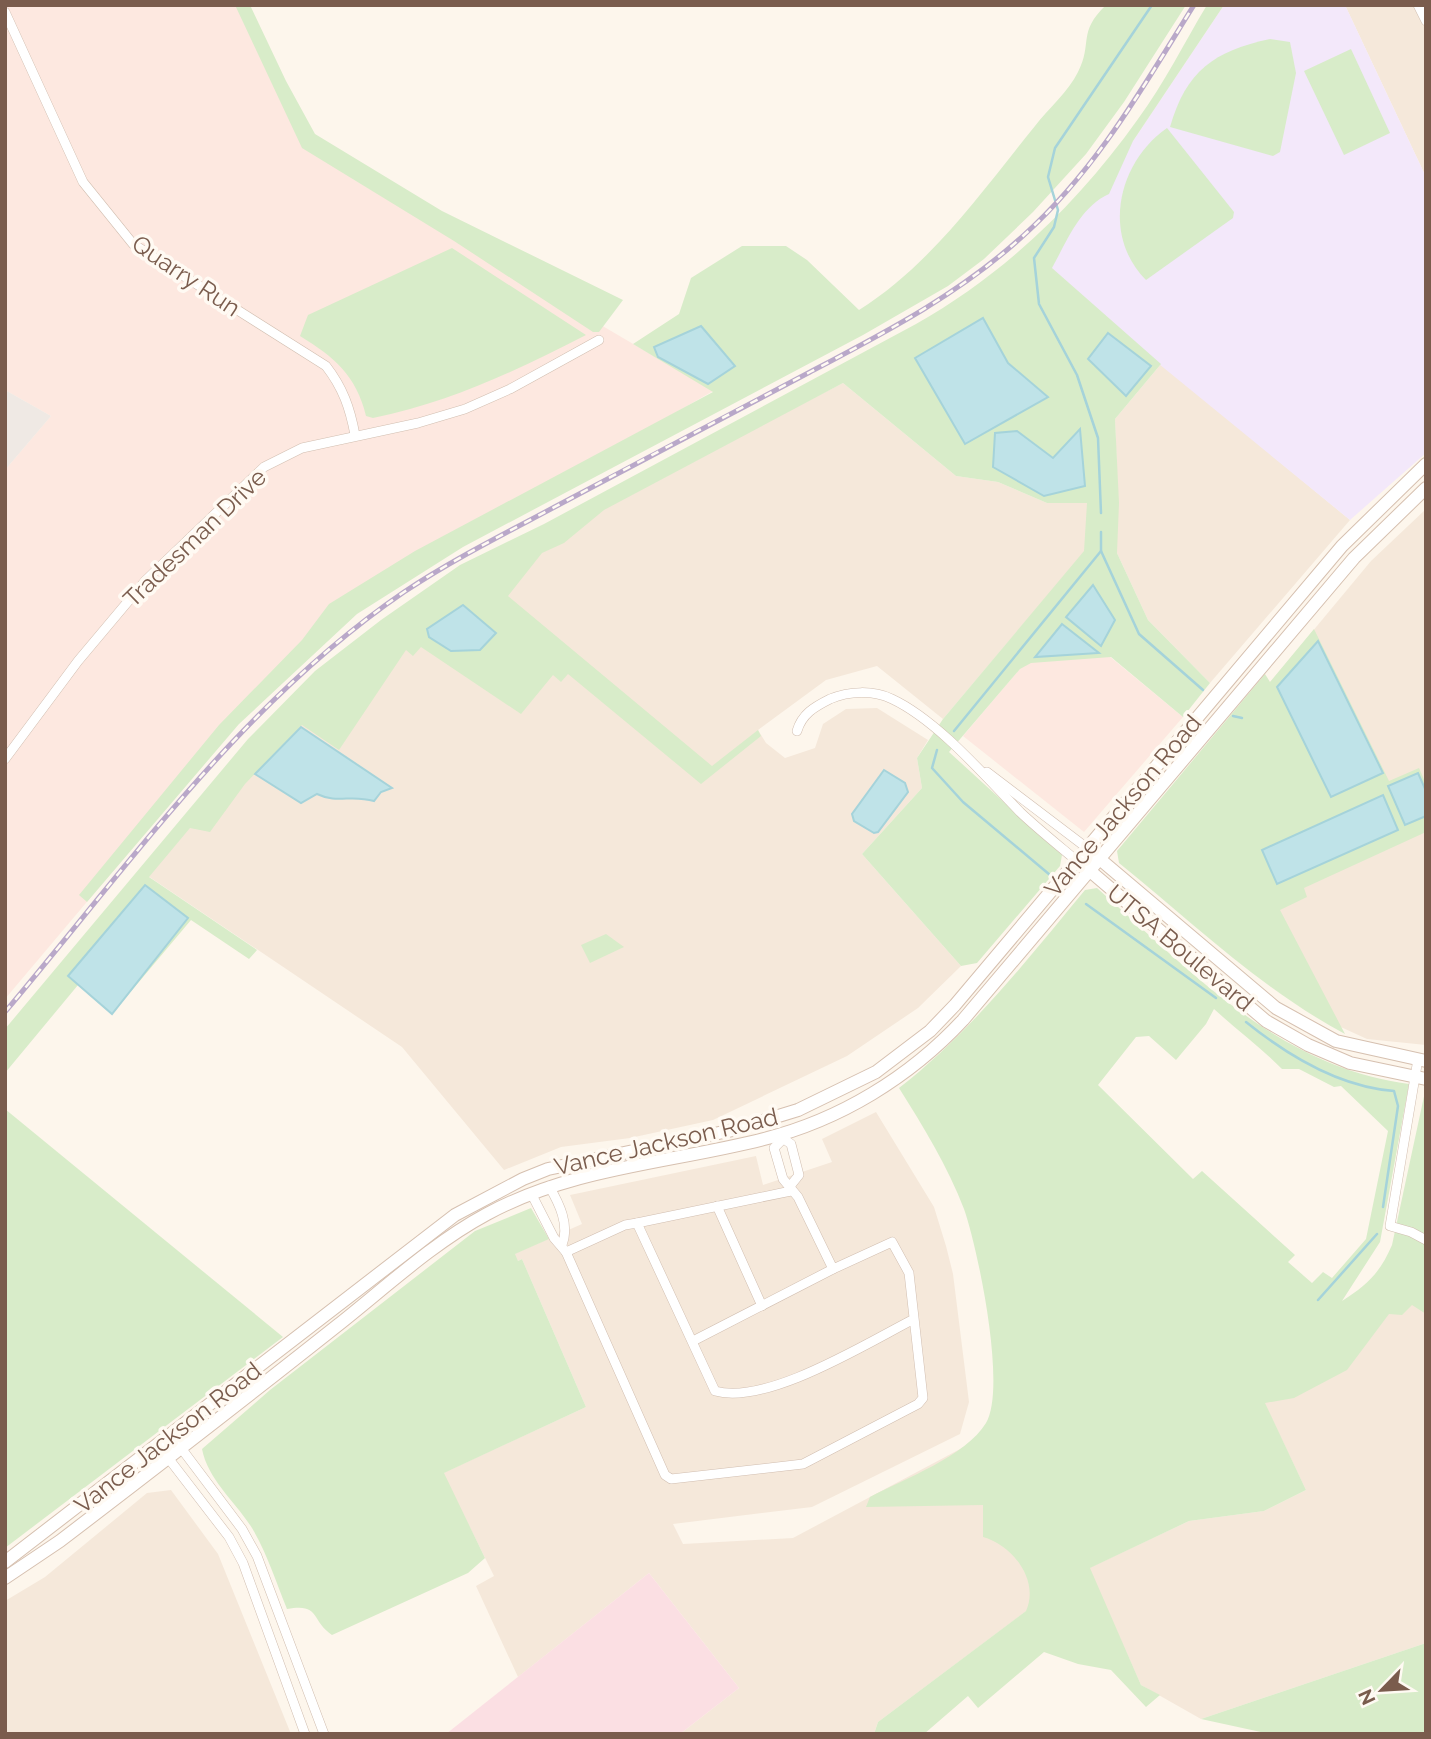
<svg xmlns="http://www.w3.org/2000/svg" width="1431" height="1739" viewBox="0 0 1431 1739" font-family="Raleway,sans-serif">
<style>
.residential{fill:#f5e8da}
.commercial{fill:#fde8e0}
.industrial{fill:#efe9e4}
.education{fill:#f3e8fa}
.medical{fill:#fbdfe3}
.green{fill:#d8ecc9;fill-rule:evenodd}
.water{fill:#bfe3e8;stroke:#a5d3da;stroke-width:2}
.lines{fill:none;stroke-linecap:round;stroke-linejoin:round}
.stream{stroke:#a5d3da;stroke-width:2.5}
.street-casing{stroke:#d1beb0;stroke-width:10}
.secondary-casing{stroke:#d6c0b0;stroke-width:14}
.street{stroke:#fff;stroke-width:9}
.secondary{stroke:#fff;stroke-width:12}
.rail-casing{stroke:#b9a8c9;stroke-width:5}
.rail{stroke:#fffaf3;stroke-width:2.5;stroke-dasharray:8;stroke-linecap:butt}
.labels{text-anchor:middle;stroke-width:7;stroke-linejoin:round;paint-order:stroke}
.street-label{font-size:24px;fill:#7a5c4d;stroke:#fffaf3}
</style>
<rect width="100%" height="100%" fill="#fdf6ec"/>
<g class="residential">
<path d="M1345,5H1426V177Z"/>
<path d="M1161,364L1350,520L1210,683L1148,620L1117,553L1085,551L943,719L877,666L826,680L758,730L766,743L785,758L815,748L823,724L846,709L877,708L928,740L917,758L922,788L862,854L961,966L918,1008L847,1056L713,1120L630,1138L561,1147L504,1170L402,1047L148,876L287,715L477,571L843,383L956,476L998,482L1047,503H1118L1115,419Z"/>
<path d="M1426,509V1045L1367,1039L1332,1023L1246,844L1267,686L1371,561Z"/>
<path d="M876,1112L934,1207L946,1246L953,1274L969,1402L960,1434L812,1507L673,1524L683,1544L793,1538L977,1440L1057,1588L878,1722L874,1734H680L739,1688L649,1573L518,1677L476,1586L494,1576L443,1473L586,1407L522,1259L518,1261L514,1254L582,1224L570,1195L756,1156L763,1185L832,1162L822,1139Z"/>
<path d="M1426,1287V1643L1201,1719L1141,1685L1089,1568L1189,1521L1264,1511L1306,1490L1249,1371Z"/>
<path d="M171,1490L218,1554L291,1734H5V1601L45,1577L147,1493Z"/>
</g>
<g class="commercial">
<path d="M5,5H243L291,110L353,179L713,391L334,609L5,999V470L51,416L5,390Z"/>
<path d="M1063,618L1183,717L1084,832L963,736Z"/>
</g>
<path class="industrial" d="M5,390L51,416L5,470Z"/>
<path class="education" d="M1224,5H1345L1426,177V453L1350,520L1039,266L1133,141Z"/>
<path class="medical" d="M649,1573L739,1688L680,1734H446Z"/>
<g class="green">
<path d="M235,5H250L286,81L315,134L442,211L623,300L599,332H593L454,241L302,148Z"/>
<path d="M1106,5H1186L1124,102L1086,154L1033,212L984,259L948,286L863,335L463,547L357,614L239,724L87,902L79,895L219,725L302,640L329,604L415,551L713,392L633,344L679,314L691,278L742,246H786L807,260L859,310C931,265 982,191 1035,126C1048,109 1069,91 1078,72C1093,43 1077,33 1106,5Z"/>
<path d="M1207,5H1224L1133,141L1109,194C1080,207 1067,241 1052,268L1161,364L1115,419L1119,503L1117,553L1148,620L1210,683L1183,717L1111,657L1031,663L1020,669L949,752L1062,855L1060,866L977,963L961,966L862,854L922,788L917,758L943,719L1084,551L1087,503H1047L998,482L956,476L843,383L604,510L564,543L542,553L508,596L712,766L758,730L761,736L701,784L568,674L561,682L553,675L521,714L421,647L413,656L406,650L339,750L302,725L245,784L210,832L190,828L149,877L257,950L249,959L191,920L112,1014L78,985L5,1073V1029L248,739L315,671L381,620L460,565L544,524L916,324C1006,273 1078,203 1138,119C1164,84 1184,43 1207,5Z"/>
<path d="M1270,39L1290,42L1296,73L1280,152L1273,156L1170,127C1186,71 1214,51 1270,39Z"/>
<path d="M1351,49L1390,133L1344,155L1304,71Z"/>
<path d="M1167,128L1234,212L1233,218L1146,280C1101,235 1118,162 1167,128Z"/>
<path d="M452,248L586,335C513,372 454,401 373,418L366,416C356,375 334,357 300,336L308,315Z"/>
<path d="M1314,629L1389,781L1419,768L1426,784V832L1304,888L1307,897L1280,910L1345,1034C1261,989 1192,922 1119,863L1117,851L1265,674L1270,682Z"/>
<path d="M1097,888C1192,972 1277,1066 1409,1084L1380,1242L1342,1301C1367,1285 1380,1273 1392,1245L1426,1087V1314L1412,1305L1402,1315L1389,1314L1347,1370L1294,1398L1265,1403L1306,1490L1264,1511L1189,1521L1090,1568L1141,1685L1160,1695L1146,1707L1111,1670L1078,1664L1044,1652L978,1708L968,1696L924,1734H874L878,1722L1026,1611C1040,1580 1012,1545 983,1537V1505L866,1507L870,1497C904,1479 966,1456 986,1423C1007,1388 978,1249 964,1209C948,1167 923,1126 899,1088C971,1032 1027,960 1085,890ZM1214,1009C1237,1030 1260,1047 1282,1069H1299L1334,1087L1341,1086L1388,1131L1366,1239L1332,1278L1323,1272L1312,1283L1288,1262L1295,1255L1202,1171L1193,1179L1098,1085L1136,1037L1149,1036L1176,1060L1206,1024Z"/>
<path d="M606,934L624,947L590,963L581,945Z"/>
<path d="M5,1109L283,1337L5,1548Z"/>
<path d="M531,1208L549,1239L515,1254L518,1261L522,1259L586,1407L444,1473L485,1558L468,1573L332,1635C310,1620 321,1603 287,1609C276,1582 267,1553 252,1528C235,1501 208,1480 202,1449L270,1390L475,1231Z"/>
<path d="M1426,1643V1734H1270L1201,1719Z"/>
</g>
<g class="water">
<path d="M983,318L1008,363L1048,397L965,444L915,358Z"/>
<path d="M701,326L735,366L708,384L658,357L654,347Z"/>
<path d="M1108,333L1151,366L1126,396L1088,359Z"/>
<path d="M1080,429L1085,486L1044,496L993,467L995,433L1017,431L1053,458Z"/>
<path d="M1093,585L1115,620L1101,646L1066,617Z"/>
<path d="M463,605L496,633L480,650L451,651L429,637L427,629Z"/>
<path d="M1062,624L1099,653L1035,657Z"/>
<path d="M1318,641L1383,773L1331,797L1277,687Z"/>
<path d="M301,727L392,788L381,792L374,801C350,794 338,804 317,794L301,803L255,774Z"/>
<path d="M884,770L905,783L908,792L878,832L874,833L854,821L852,814Z"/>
<path d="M1418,773L1426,791V816L1405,825L1388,786Z"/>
<path d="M1383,795L1398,830L1277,884L1262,850Z"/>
<path d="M145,885L188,918L112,1014L68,976Z"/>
</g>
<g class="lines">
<g class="stream">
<path d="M1101,513L1098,438L1077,375L1039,304L1034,258L1054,227L1058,210L1048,177L1055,148L1152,5"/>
<path d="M1101,532V551L1139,634L1203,690"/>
<path d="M1233,716L1242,718"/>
<path d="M954,731L1101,551"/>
<path d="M937,750L932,768L963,802L1050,875"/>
<path d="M1086,904L1216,998"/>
<path d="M1246,1022C1287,1055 1340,1087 1394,1091L1398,1106L1383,1207"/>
<path d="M1318,1300L1377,1234"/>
</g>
<g class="street-casing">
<g id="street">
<path d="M1418,5L1426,21"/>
<path d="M5,12L83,182L133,244L326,366C343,388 350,408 355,435"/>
<path d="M797,731C802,714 814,707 830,699C849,691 873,690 892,699C937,720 985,776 1020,812C1038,829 1058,845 1077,861"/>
<path d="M5,759L78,661L146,580L264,467L302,448L418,423L465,409L510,389L599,340"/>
<path d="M987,772L1087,848"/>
<path d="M1418,1059L1390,1226L1411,1232L1426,1240"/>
<path d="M781,1137L791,1144L799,1175L791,1185"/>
<path d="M782,1140L774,1148L783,1179L798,1197L833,1269L892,1242L909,1273L923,1398L918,1404L803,1464L671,1479L665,1475L566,1252L625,1225L637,1223L715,1391C766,1406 867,1343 914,1319"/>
<path d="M549,1186C559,1203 570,1225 562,1245"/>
<path d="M531,1193L554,1238L566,1252"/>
<path d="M717,1206L762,1306"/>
<path d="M637,1223L791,1191"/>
<path d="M693,1341L833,1269"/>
<path d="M172,1436L242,1529L257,1556L324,1734"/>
<path d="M159,1446L229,1537L243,1563L305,1734"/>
</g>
</g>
<g class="secondary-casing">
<g id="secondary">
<path d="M1095,855L1276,1008L1336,1041L1426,1061"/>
<path d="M1083,865L1266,1021L1308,1045L1350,1063L1426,1079"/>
<path d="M5,1562L455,1215L523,1179L548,1169L733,1130L798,1110L876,1072L930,1031L955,1005L1342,546L1426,464"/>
<path d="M5,1578L60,1541C153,1470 246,1398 338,1325C386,1287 433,1243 487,1214C574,1167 670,1163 764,1139C840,1120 910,1077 963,1020L1354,558L1426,488"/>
</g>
</g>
<use href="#street" class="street"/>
<use href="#secondary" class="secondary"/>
<g class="rail-casing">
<path id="rail" d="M5,1012C129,865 244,701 404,592C455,558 510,531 564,502C646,458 728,415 810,372C886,332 961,293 1024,235C1097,169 1143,87 1194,5"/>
</g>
<use href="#rail" class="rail"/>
</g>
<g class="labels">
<g class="street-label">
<text transform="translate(186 276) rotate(34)" y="8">Quarry Run</text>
<text transform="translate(195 538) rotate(-44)" y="8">Tradesman Drive</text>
<text transform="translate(1123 806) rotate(-50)" y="8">Vance Jackson Road</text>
<text transform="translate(1180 948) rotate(40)" y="8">UTSA Boulevard</text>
<text transform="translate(666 1142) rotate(-13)" y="8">Vance Jackson Road</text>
<text transform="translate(168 1438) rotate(-38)" y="8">Vance Jackson Road</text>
</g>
</g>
<rect width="1431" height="1739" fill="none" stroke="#7a5c4d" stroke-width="14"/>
<g transform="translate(1382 1690) rotate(245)" stroke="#fffaf3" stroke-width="5" paint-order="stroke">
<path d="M0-5L12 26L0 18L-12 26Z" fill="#7a5c4d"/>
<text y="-10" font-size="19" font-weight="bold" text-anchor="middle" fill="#7a5c4d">N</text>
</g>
</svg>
